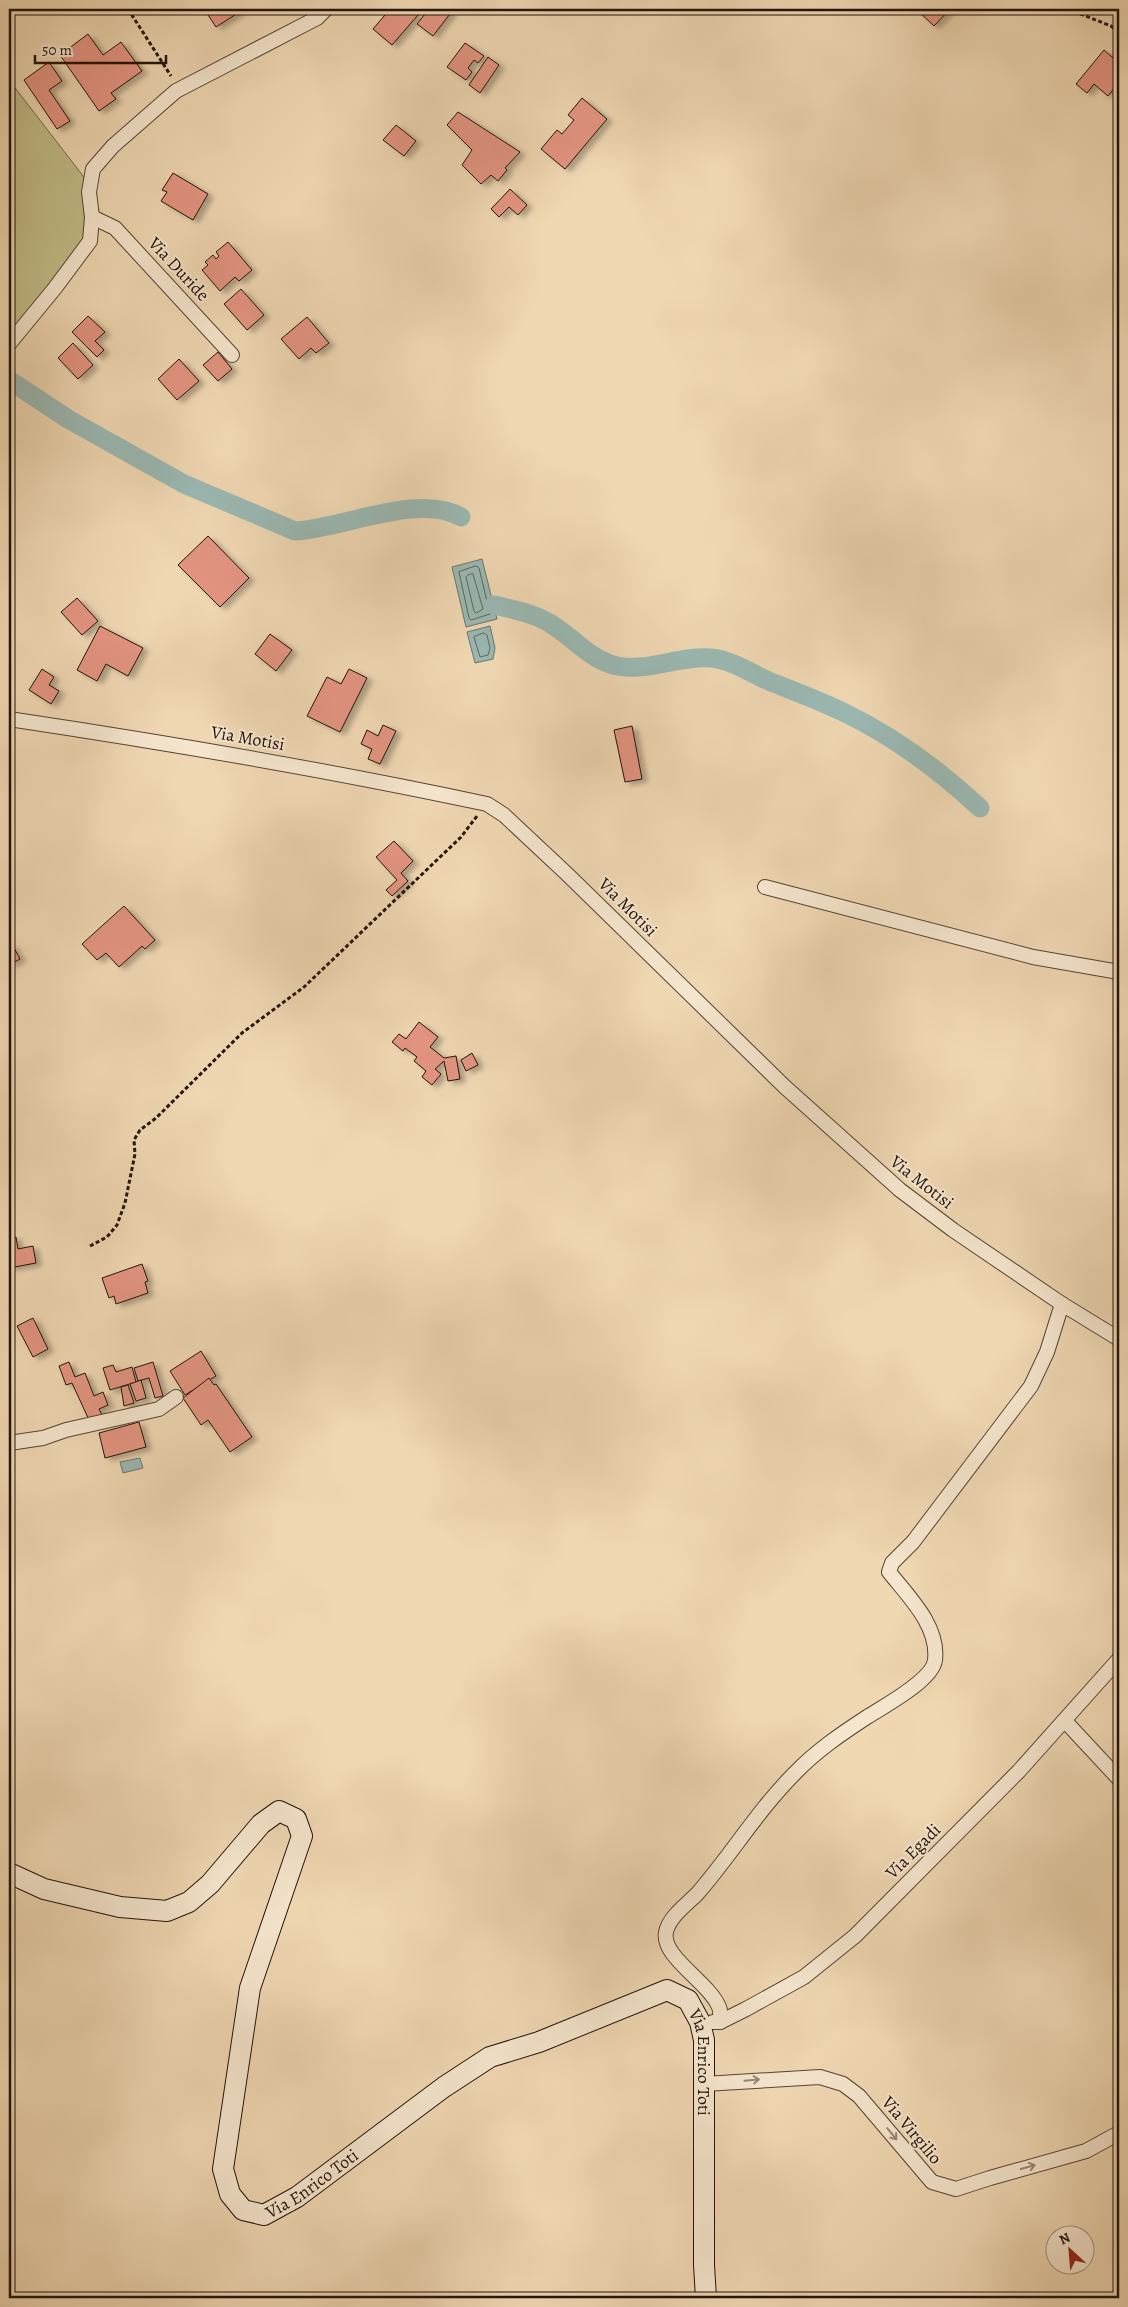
<svg xmlns="http://www.w3.org/2000/svg" width="1128" height="2307" viewBox="0 0 1128 2307" font-family="Alegreya,serif">
<style>
.green{fill:#c1bc87;stroke:#726848}
.water{fill:#9ab8b2;stroke:#6a766f}
.lines{fill:none;stroke-linecap:round;stroke-linejoin:round}
.shore{stroke:#5e665e;stroke-width:1}
.canal{stroke:#9ab8b2;stroke-width:19}
.building{fill:#e39481;stroke:#22130a;filter:url(#shadow)}
.street-casing{stroke:#554434;stroke-width:16}
.secondary-casing{stroke:#22130a;stroke-width:22}
.path{stroke:#22130a;stroke-width:3;stroke-dasharray:4 2.5;stroke-linecap:butt}
.street{stroke:#f5e5cd;stroke-width:14}
.secondary{stroke:#f5e5cd;stroke-width:20}
.oneway{stroke:#968675}
.labels{text-anchor:middle;stroke-width:4;stroke-linejoin:round;paint-order:stroke}
.street-label{font-size:18px;fill:#22130a;stroke:#f5e5cd}
</style>
<defs>
<filter id="shadow"><feDropShadow dx="5.5" dy="3" stdDeviation="2.5" flood-color="#0004"/></filter>
</defs>
<rect width="100%" height="100%" fill="#efd7b2"/>
<filter id="stains"><feTurbulence type="fractalNoise" baseFrequency=".004" numOctaves="4"/><feColorMatrix values="0 0 0 0 .2 0 0 0 0 .09 0 0 0 0 .02 0 0 0 .5 -.17"/></filter>
<radialGradient id="worn" r=".72"><stop offset=".6" stop-color="#630" stop-opacity="0"/><stop offset="1" stop-color="#630" stop-opacity=".3"/></radialGradient>
<path class="green" d="M9,80L90,185V241L9,343Z"/>
<g class="water">
<path d="M482,559L497,619L466,627L452,567Z"/>
<path d="M490,626L495,648L493,659L475,663L467,632Z"/>
<path d="M140,1458L143,1468L123,1473L120,1462Z"/>
</g>
<g class="lines">
<g class="shore">
<path d="M476,566L479,568L490,614L471,620L469,618L459,572Z"/>
<path d="M473,574L483,609L476,613L474,611L466,577L468,575Z"/>
<path d="M484,633L487,635L490,648L488,655L480,657L474,637Z"/>
</g>
<g class="canal">
<path d="M9,380L68,419L184,484L295,531C341,529 420,492 461,517"/>
<path d="M494,605C516,610 538,614 557,628C575,640 589,657 610,664C643,675 678,655 711,658C732,660 752,674 771,682C794,691 818,700 841,711C892,735 938,769 980,808"/>
</g>
</g>
<g class="building">
<path d="M204,9H244L216,27Z"/>
<path d="M390,9H411L418,15L392,45L373,29Z"/>
<path d="M429,9L453,10L433,36L417,24Z"/>
<path d="M916,9H950L934,26Z"/>
<path d="M88,34L103,55L121,42L142,71L111,93L116,99L99,111L60,55Z"/>
<path d="M465,43L484,56L478,63L474,60L468,68L472,72L466,80L447,67Z"/>
<path d="M1104,50L1119,63V82L1108,96L1094,84L1087,93L1076,84Z"/>
<path d="M488,57L499,65L480,93L469,85Z"/>
<path d="M49,62L62,81L49,90L70,121L57,129L24,80Z"/>
<path d="M582,98L607,119L565,169L541,149L557,130L562,134L574,120L568,115Z"/>
<path d="M458,112L520,152L505,168L507,170L498,181L491,175L481,184L462,165L472,150L447,125Z"/>
<path d="M396,125L416,141L404,156L383,140Z"/>
<path d="M173,173L208,194L193,220L161,201L167,192L162,190Z"/>
<path d="M510,189L527,205L518,215L509,207L499,217L491,209Z"/>
<path d="M228,242L252,270L239,281L235,277L220,291L202,270L208,265L205,262L213,255L216,259L219,256L216,252Z"/>
<path d="M241,289L264,315L247,330L224,304Z"/>
<path d="M88,316L105,332L95,341L104,350L97,357L72,332Z"/>
<path d="M307,317L329,343L316,353L311,348L299,359L281,339Z"/>
<path d="M73,343L93,365L78,379L58,358Z"/>
<path d="M218,352L232,369L218,381L203,365Z"/>
<path d="M179,359L199,381L177,400L158,379Z"/>
<path d="M208,536L249,578L220,607L178,565Z"/>
<path d="M77,598L98,621L82,635L61,612Z"/>
<path d="M100,626L143,648L128,676L106,664L97,681L77,670Z"/>
<path d="M270,634L292,650L276,671L255,654Z"/>
<path d="M42,669L54,677L49,685L59,691L51,704L29,690Z"/>
<path d="M349,669L367,678L340,732L307,716L327,677L341,684Z"/>
<path d="M383,725L396,731L380,764L368,759L372,749L361,744L367,730L378,736Z"/>
<path d="M632,726L642,779L625,782L614,730Z"/>
<path d="M394,841L413,861L401,873L408,881L392,896L386,890L397,880L376,857Z"/>
<path d="M124,906L155,940L145,949L142,946L119,967L106,953L97,960L82,944Z"/>
<path d="M12,944L20,959L9,965V946Z"/>
<path d="M419,1022L438,1037L430,1047L444,1058L456,1056L460,1079L448,1081L444,1061L435,1069L441,1074L432,1085L422,1077L426,1071L414,1061L417,1057L405,1048L403,1051L392,1042L399,1034L406,1039Z"/>
<path d="M472,1053L478,1065L466,1071L461,1060Z"/>
<path d="M16,1237L18,1249L33,1246L36,1263L9,1268V1238Z"/>
<path d="M142,1264L148,1281L145,1282L148,1293L116,1304L114,1296L109,1298L102,1278Z"/>
<path d="M33,1318L48,1349L33,1357L17,1326Z"/>
<path d="M201,1351L216,1376L185,1395L170,1371Z"/>
<path d="M69,1362L75,1377L85,1373L94,1396L103,1392L108,1405L99,1409L102,1415L89,1420L72,1383L66,1385L59,1366Z"/>
<path d="M153,1362L163,1396L155,1398L149,1378L138,1381L134,1368Z"/>
<path d="M113,1365L116,1372L132,1367L136,1382L110,1390L103,1368Z"/>
<path d="M209,1378L214,1385L216,1384L252,1437L230,1452L208,1420L201,1425L183,1398Z"/>
<path d="M141,1380L146,1398L136,1401L130,1384Z"/>
<path d="M128,1385L134,1403L124,1406L121,1387Z"/>
<path d="M139,1422L146,1447L105,1458L99,1433Z"/>
</g>
<g class="lines">
<g class="street-casing">
<g id="street">
<path d="M92,217L115,228L232,355"/>
<path d="M9,344L55,288L90,241L92,217L89,192L93,169L113,146L176,91L317,18L326,9"/>
<path d="M9,719C169,743 328,770 487,804L504,815L567,874L785,1087L900,1190L953,1230L1062,1304L1119,1339"/>
<path d="M765,887L1033,957L1119,972"/>
<path d="M9,1443L43,1438L66,1430L159,1409L176,1397"/>
<path d="M1065,1721L1119,1779"/>
<path d="M713,2022H720L746,2009L804,1977L855,1936L1019,1771L1119,1659"/>
<path d="M720,2022C720,2017 721,2011 719,2007C708,1981 661,1957 666,1932C669,1917 687,1904 697,1894C731,1855 758,1810 795,1773C816,1751 841,1734 867,1717C883,1707 933,1680 935,1660C939,1626 909,1597 889,1572L892,1563L913,1542L1031,1386L1047,1352L1062,1304"/>
<path d="M704,2084L820,2077L843,2084L859,2096L932,2182L956,2189L990,2178L1086,2151L1119,2133"/>
</g>
</g>
<g class="secondary-casing">
<g id="secondary">
<path id="s1" d="M9,1873L44,1889L120,1907L167,1911L189,1902L210,1884L261,1824L279,1811L296,1819L302,1836L250,1988L223,2169L230,2194L243,2210L264,2215L297,2197L444,2087L490,2057L539,2042L667,1990L688,2000L700,2022L704,2040V2265L706,2298"/>
</g>
</g>
<g class="path">
<path d="M128,9L171,76"/>
<path d="M1068,9L1111,26L1119,32"/>
<path d="M90,1246L107,1237L117,1225L125,1203L135,1154L134,1140L140,1130L156,1118L242,1033L304,987L461,837L477,816"/>
</g>
<use href="#street" class="street"/>
<use href="#secondary" class="secondary"/>
</g>
<defs><path id="oneway-shaft" d="M-6 0H5M1.5-3L5.5 0L1.5 3" fill="none" stroke-width="1.6" stroke-linecap="round" stroke-linejoin="round" transform="scale(1.25)"/></defs>
<g class="oneway">
<use href="#oneway-shaft" transform="translate(752 2080) rotate(-5)"/>
<use href="#oneway-shaft" transform="translate(892 2134) rotate(51)"/>
<use href="#oneway-shaft" transform="translate(1028 2167) rotate(-15)"/>
</g>
<g class="labels">
<g class="street-label">
<text transform="translate(179 269) rotate(47)" y="6">Via Duride</text>
<text transform="translate(248 738) rotate(10)" y="6">Via Motisi</text>
<text transform="translate(628 907) rotate(45)" y="6">Via Motisi</text>
<text transform="translate(922 1182) rotate(38)" y="6">Via Motisi</text>
<text transform="translate(913 1851) rotate(-45)" y="6">Via Egadi</text>
<text dy="6" stroke="none"><textPath href="#s1" startOffset="1319">Via Enrico Toti</textPath></text>
<text transform="translate(912 2130) rotate(50)" y="6">Via Virgilio</text>
<text dy="6" stroke="none"><textPath href="#s1" startOffset="822">Via Enrico Toti</textPath></text>
</g>
</g>
<rect width="1128" height="2307" fill="none" stroke="#efd7b2" stroke-width="30"/>
<rect x="10" y="10" width="1108" height="2287" fill="none" stroke="#22130a" stroke-width="2.5"/>
<rect x="15" y="15" width="1098" height="2277" fill="none" stroke="#22130a"/>
<g transform="translate(1070 2250) rotate(334)"><circle r="24" fill="#f5e5cd" stroke="#a1917f"/>
<path d="M0-4L9 19L0 12L-9 19Z" fill="#8f2418"/>
<text y="-8" font-size="14" font-weight="bold" text-anchor="middle" fill="#22130a">N</text>
</g>
<path d="M35 55v8h131v-8" fill="none" stroke="#22130a" stroke-width="2.5"/>
<text x="42" y="55" font-size="15" fill="#22130a" stroke="#f5e5cd" stroke-width="4" paint-order="stroke">50 m</text>
<rect width="100%" height="100%" filter="url(#stains)"/>
<rect width="100%" height="100%" fill="url(#worn)"/>
</svg>
